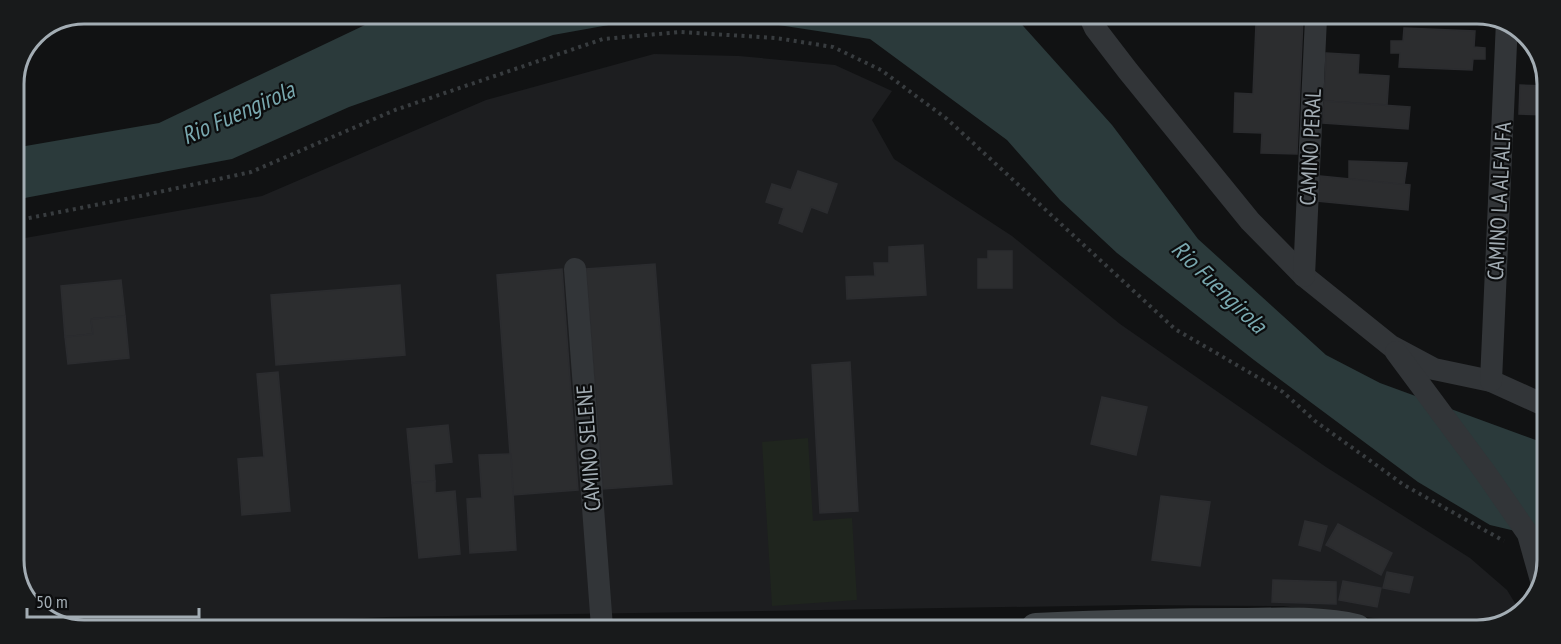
<svg xmlns="http://www.w3.org/2000/svg" width="1561" height="644" viewBox="0 0 1561 644" font-family="'PT Sans Narrow',sans-serif">
<style>
.built{fill:#1d1e20}
.green{fill:#1f251e}
.water{fill:#2b3a3b}
.building{fill:#2c2d2f;stroke:#2b2c2f;stroke-width:1.5}
.lines{fill:none;stroke-linecap:round;stroke-linejoin:round}
.path{stroke:#383c3f;stroke-width:4;stroke-dasharray:3 4.5;stroke-linecap:butt}
.street{stroke:#323538;stroke-width:22}
.secondary{stroke:#404548;stroke-width:32}
.labels{text-anchor:middle;stroke-width:4.5;stroke-linejoin:round;paint-order:stroke}
.street-label{font-size:22px;fill:#a3adb4;stroke:#0c0d0e}
.water-label{font-size:24px;font-style:italic;fill:#79a8af;stroke:#0c0d0e}
.rim{fill:none;stroke:#a3adb4;stroke-width:3}
</style>
<rect width="100%" height="100%" fill="#111213"/>
<path class="built" d="M654,54L739,56L835,65L892,91L872,120L894,159L1012,236L1120,324L1326,467L1470,558L1507,590L1521,613L1517,618L1478,630H1424L1403,622L1283,606L1134,605L387,617L190,626L57,625L28,603L14,565V240L262,196L486,100Z"/>
<path class="green" d="M808,438L813,521L852,518L857,600L772,606L762,442Z"/>
<g class="water">
<path d="M386,15L659,16L553,35L349,107L232,159L14,200V148L159,123Z"/>
<path d="M720,16L1015,17L1112,125L1198,239L1326,355L1380,383L1544,443L1543,548L1528,534L1490,525L1418,482L1254,360L1117,253L1060,200L1007,140L870,39Z"/>
</g>
<g class="building">
<path d="M1242,18H1303L1297,154L1261,153L1262,133L1234,132L1235,93L1253,94L1256,24H1242Z"/>
<path d="M1404,28L1475,31L1474,47L1485,48V59H1473L1472,70L1399,67L1400,53H1391V41H1403Z"/>
<path d="M1326,53L1359,55L1358,74L1389,76L1387,105L1324,101Z"/>
<path d="M1520,85L1547,86V115L1519,114Z"/>
<path d="M1324,101L1410,107L1408,129L1323,123Z"/>
<path d="M1349,161L1407,163L1404,185L1349,179Z"/>
<path d="M798,171L837,184L827,213L811,207L802,232L779,223L784,208L766,202L772,184L791,190Z"/>
<path d="M1320,176L1410,185L1408,210L1317,201Z"/>
<path d="M923,245L926,295L847,299L846,277L875,276L874,263H889V247Z"/>
<path d="M988,251H1012V288H978V259H988Z"/>
<path d="M655,264L672,484L603,489L586,269Z"/>
<path d="M562,269L578,490L513,495L497,275Z"/>
<path d="M121,280L125,316L91,319L93,334L65,337L61,286Z"/>
<path d="M400,285L405,355L276,365L271,295Z"/>
<path d="M125,316L129,358L68,364L65,337L93,334L91,319Z"/>
<path d="M850,362L858,511L820,513L812,365Z"/>
<path d="M278,372L290,511L242,515L238,459L264,457L257,374Z"/>
<path d="M1102,397L1147,407L1136,455L1091,444Z"/>
<path d="M448,425L452,462L434,464L435,481L412,483L407,429Z"/>
<path d="M511,454L516,550L470,553L467,499L482,498L479,455Z"/>
<path d="M435,481V493L455,491L460,554L419,558L412,483Z"/>
<path d="M1161,496L1210,502L1200,566L1152,560Z"/>
<path d="M1305,521L1327,526L1320,551L1299,545Z"/>
<path d="M1338,524L1392,553L1381,575L1326,545Z"/>
<path d="M1387,572L1413,577L1409,593L1383,588Z"/>
<path d="M1273,580L1336,582V604L1272,602Z"/>
<path d="M1343,581L1381,588L1377,607L1339,600Z"/>
</g>
<g class="lines">
<path class="path" d="M14,221L136,197L251,172L395,110L603,39L680,32L776,38L833,47L881,70L947,119L1175,329L1283,392L1315,421L1404,485L1504,541"/>
<g class="street">
<path d="M1090,17L1095,28L1128,71L1250,221L1304,276L1391,346L1434,369L1491,381L1544,405"/>
<path d="M575,269L602,627"/>
<path d="M1304,276L1316,18"/>
<path d="M1396,352L1485,472L1528,534L1542,584"/>
<path d="M1491,381L1507,21"/>
</g>
<path class="secondary" d="M1036,629C1103,626 1170,624 1237,624C1275,624 1319,621 1356,630"/>
</g>
<g class="labels">
<g class="street-label">
<text transform="translate(1310 147) rotate(-87)" y="8">CAMINO PERAL</text>
<text transform="translate(1499 201) rotate(-87)" y="8">CAMINO LA ALFALFA</text>
<text transform="translate(588 448) rotate(-94)" y="8">CAMINO SELENE</text>
</g>
<g class="water-label">
<text transform="translate(238 113) rotate(-24)" y="8">Rio Fuengirola</text>
<text transform="translate(1219 287) rotate(44)" y="8">Rio Fuengirola</text>
</g>
</g>
<path d="M0 0H1561V644H0ZM84 24H1477A60 60 0 0 1 1537 84V560A60 60 0 0 1 1477 620H84A60 60 0 0 1 24 560V84A60 60 0 0 1 84 24Z" fill="#181a1b" fill-rule="evenodd"/>
<path class="rim" d="M84 24H1477A60 60 0 0 1 1537 84V560A60 60 0 0 1 1477 620H84A60 60 0 0 1 24 560V84A60 60 0 0 1 84 24Z"/>
<path d="M27 608v9h172v-9" fill="none" stroke="#a3adb4" stroke-width="3"/>
<text x="36" y="608" font-size="18" fill="#a3adb4" stroke="#0c0d0e" stroke-width="4.5" paint-order="stroke">50 m</text>
</svg>
